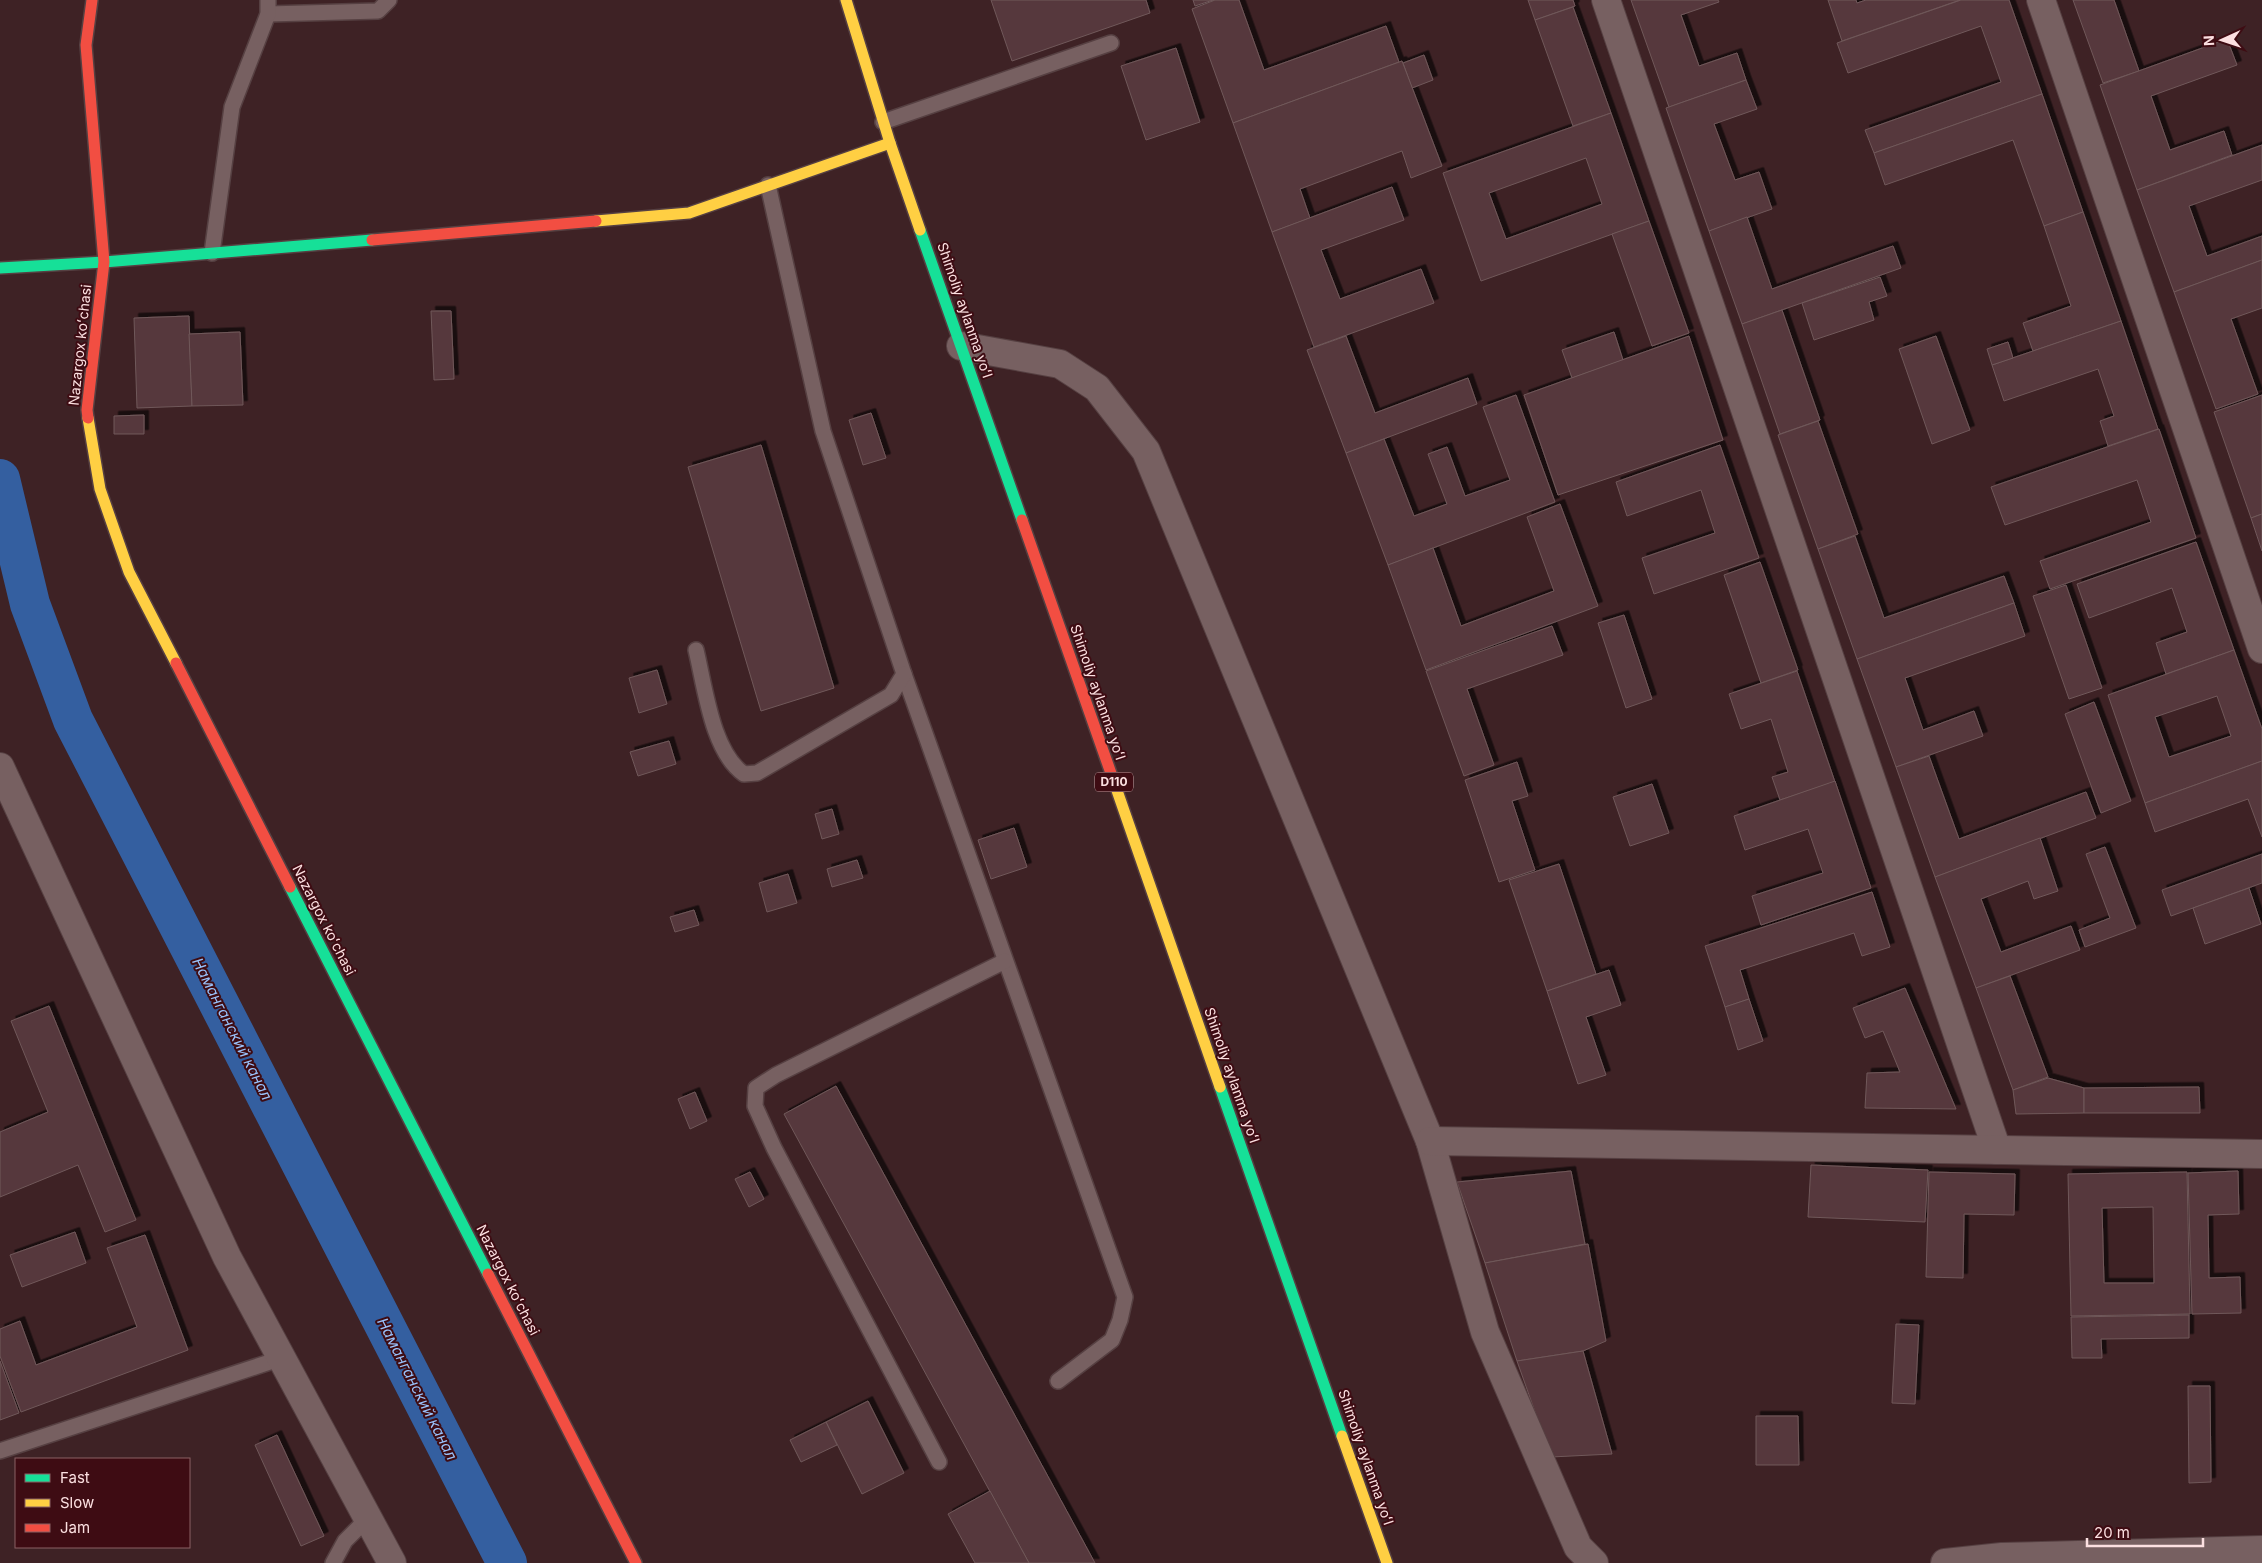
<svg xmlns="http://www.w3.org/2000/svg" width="2262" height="1563" viewBox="0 0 2262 1563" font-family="Inter,sans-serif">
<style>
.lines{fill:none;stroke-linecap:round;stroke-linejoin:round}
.canal{stroke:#345fa0;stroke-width:40}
.building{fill:#56383c;stroke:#70585a;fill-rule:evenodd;filter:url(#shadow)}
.lane-casing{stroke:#564042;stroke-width:18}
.street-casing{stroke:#564042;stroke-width:30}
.fast-casing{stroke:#564042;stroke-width:14}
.slow-casing{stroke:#564042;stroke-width:14}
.jam-casing{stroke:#564042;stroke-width:14}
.lane{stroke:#776061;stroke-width:15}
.street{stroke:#776061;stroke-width:28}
.fast{stroke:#16e098;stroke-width:11}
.slow{stroke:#ffcf43;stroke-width:11}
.jam{stroke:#f24e42;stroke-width:11}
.labels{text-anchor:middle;stroke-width:4;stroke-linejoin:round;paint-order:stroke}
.shield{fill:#3e0c13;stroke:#c3a0a3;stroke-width:1}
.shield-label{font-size:12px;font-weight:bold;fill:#fce0e1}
.street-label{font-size:14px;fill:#fce0e1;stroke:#3e0c13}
.water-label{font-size:15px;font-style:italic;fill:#99c2fb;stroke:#3e0c13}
</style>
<defs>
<filter id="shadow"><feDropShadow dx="4.5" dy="-4.5" stdDeviation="0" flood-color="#0009"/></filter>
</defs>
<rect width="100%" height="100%" fill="#3e2225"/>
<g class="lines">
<path class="canal" d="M0,479L30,604L73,720L507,1563"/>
</g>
<g class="building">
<path d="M991,0H1146L1150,13L1012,61Z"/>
<path d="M1193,0H1213L1195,6Z"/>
<path d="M1215,0H1239L1264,70L1386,26L1399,62L1233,123L1192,9Z"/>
<path d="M1528,0H1573L1575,6L1535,20Z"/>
<path d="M1631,0H1718L1719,2L1681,15L1699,66L1737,53L1746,80L1669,107Z"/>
<path d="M1828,0H1856L1857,3L1866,0H1960L1842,41Z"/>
<path d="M1961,0H2009L2042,94L1874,153L1865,130L2001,82L1981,26L1848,73L1837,43Z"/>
<path d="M2073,0H2114L2139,71L2103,83Z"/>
<path d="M1573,7L1611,113L1573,126L1535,20Z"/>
<path d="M2227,39L2237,65L2151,96L2170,150L2224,131L2232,155L2137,190L2100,85Z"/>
<path d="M1176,48L1200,122L1146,140L1121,66Z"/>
<path d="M1424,55L1433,80L1412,88L1403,63Z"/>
<path d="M1402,61L1442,166L1411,178L1402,151L1300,189L1310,218L1272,232L1233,123Z"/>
<path d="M1746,80L1757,109L1714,124L1735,180L1759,172L1772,209L1709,231L1666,108Z"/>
<path d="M2042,94L2083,212L2044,226L2013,140L1885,185L1874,153Z"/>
<path d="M1611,113L1649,221L1481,281L1443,173ZM1586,158L1602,204L1506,239L1489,193Z"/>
<path d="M2262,145V180L2189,206L2207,256L2262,236V260L2174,292L2137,190Z"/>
<path d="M1392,187L1404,220L1321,250L1340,299L1421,269L1434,303L1314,347L1272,232Z"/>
<path d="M2083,212L2121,321L2033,351L2023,323L2071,306L2044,226Z"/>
<path d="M1747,217L1772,289L1893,246L1901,268L1742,324L1709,231Z"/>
<path d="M1649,221L1689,333L1652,346L1612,234Z"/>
<path d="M2262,260V308L2231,319L2258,394L2216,409L2174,292Z"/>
<path d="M1880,277L1887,296L1869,302L1874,320L1814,340L1802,303Z"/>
<path d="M1782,310L1820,420L1780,434L1742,324Z"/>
<path d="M431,311H451L454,379L434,380Z"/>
<path d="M189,316L192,406L137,408L134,318Z"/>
<path d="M2121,321L2158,429L2108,446L2100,421L2114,416L2098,369L2004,401L1992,365Z"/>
<path d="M240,332L243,405L192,406L189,334Z"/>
<path d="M1614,332L1623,360L1572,378L1562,350Z"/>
<path d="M1346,336L1375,413L1468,378L1477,404L1346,453L1307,350Z"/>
<path d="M1689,336L1723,440L1558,495L1524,395Z"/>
<path d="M1936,336L1970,430L1932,444L1899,349Z"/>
<path d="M2008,342L2013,358L1992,365L1987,349Z"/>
<path d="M1516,395L1555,502L1388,565L1346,453L1384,439L1414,516L1447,504L1428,454L1447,447L1465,496L1510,480L1483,407Z"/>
<path d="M2262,395V514L2251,518L2214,412Z"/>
<path d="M871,413L886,458L863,465L849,420Z"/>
<path d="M144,415V434H114V416Z"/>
<path d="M1818,421L1858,534L1818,549L1778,435Z"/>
<path d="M2159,429L2196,538L2050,589L2040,561L2151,522L2137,480L2005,525L1991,487Z"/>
<path d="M761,445L834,688L761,711L688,467Z"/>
<path d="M1720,445L1759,558L1654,594L1642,558L1715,533L1701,490L1627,516L1616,482Z"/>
<path d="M1560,504L1598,606L1426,670L1388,565L1433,548L1461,626L1554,591L1527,517Z"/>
<path d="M2262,514V551L2251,518Z"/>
<path d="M1855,536L1884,618L2004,576L2014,603L1857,659L1818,549Z"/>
<path d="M2196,542L2234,650L2166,674L2156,643L2187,632L2172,588L2089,618L2077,584Z"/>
<path d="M1760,562L1798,670L1761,683L1724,575Z"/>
<path d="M2066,585L2102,688L2069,699L2033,596Z"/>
<path d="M2014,603L2025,636L1905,678L1923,730L1974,711L1983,736L1896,767L1857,659Z"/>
<path d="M1624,615L1652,699L1626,708L1598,623Z"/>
<path d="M1552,626L1563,655L1467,689L1494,765L1464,776L1426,671Z"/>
<path d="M2234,650L2262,729V761L2145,803L2108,695ZM2217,696L2231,736L2169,757L2155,717Z"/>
<path d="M657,670L667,704L639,713L629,678Z"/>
<path d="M1797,671L1835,782L1780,800L1772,777L1788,772L1771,719L1741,729L1729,694Z"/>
<path d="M2094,702L2131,801L2101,813L2065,714Z"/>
<path d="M669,741L676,764L638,776L630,752Z"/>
<path d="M1929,756L1959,839L2086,792L2096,818L1935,877L1896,767Z"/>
<path d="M2262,761V837L2248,799L2155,832L2145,803Z"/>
<path d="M1517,762L1528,796L1512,801L1535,870L1499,882L1465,780Z"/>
<path d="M1835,781L1871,888L1761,925L1752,896L1823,873L1808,829L1745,850L1734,816Z"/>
<path d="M1652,784L1669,833L1630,846L1613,797Z"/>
<path d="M832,809L839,834L822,839L815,814Z"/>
<path d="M1014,828L1027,867L991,879L978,840Z"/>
<path d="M2040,838L2058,891L2034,899L2028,881L1981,899L2001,952L2071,926L2080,950L1976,988L1935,877Z"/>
<path d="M2105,847L2136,928L2085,947L2079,930L2110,918L2086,854Z"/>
<path d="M2262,854V883L2171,916L2162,890Z"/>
<path d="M857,860L863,878L832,887L827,869Z"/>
<path d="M1559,864L1596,974L1547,991L1509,880Z"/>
<path d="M788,874L797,903L767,912L759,883Z"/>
<path d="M2249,888L2261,924L2205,944L2193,908Z"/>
<path d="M1872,892L1890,947L1862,956L1854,933L1740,970L1749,999L1725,1007L1705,946Z"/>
<path d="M694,910L699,925L675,932L670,917Z"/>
<path d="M1609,970L1621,1005L1586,1017L1606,1075L1578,1084L1547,991Z"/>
<path d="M2010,976L2048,1077L2013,1090L1976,988Z"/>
<path d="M1905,988L1956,1109L1865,1108L1867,1073L1900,1072L1883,1031L1865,1038L1853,1008Z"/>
<path d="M1749,999L1763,1041L1738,1050L1725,1007Z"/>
<path d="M49,1006L136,1220L105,1232L78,1165L0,1197V1132L48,1112L11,1021Z"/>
<path d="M2048,1078L2084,1088V1113L2016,1114L2013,1090Z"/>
<path d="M836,1086L1095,1563H1029L784,1114Z"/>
<path d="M2199,1087L2200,1113H2084V1088Z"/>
<path d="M695,1092L707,1121L690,1129L678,1099Z"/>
<path d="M1811,1165L1928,1170L1925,1222L1808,1217Z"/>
<path d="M1571,1171L1585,1244L1485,1263L1457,1182Z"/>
<path d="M2238,1171L2239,1214L2208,1215L2209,1278L2240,1277L2241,1313L2192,1314L2188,1173Z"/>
<path d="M750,1172L764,1199L749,1207L735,1179Z"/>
<path d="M1929,1172L2015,1174L2014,1215L1964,1214L1963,1278L1926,1277Z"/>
<path d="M2187,1172L2190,1314L2071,1316L2068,1174ZM2153,1207L2154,1283H2104L2102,1208Z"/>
<path d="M75,1232L86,1263L22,1287L10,1255Z"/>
<path d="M145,1235L188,1350L21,1412L0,1356V1329L20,1321L36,1365L137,1327L107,1248Z"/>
<path d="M1588,1244L1606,1341L1583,1351L1517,1361L1485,1263Z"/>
<path d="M2189,1315V1338L2101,1339L2102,1358H2072L2071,1317Z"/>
<path d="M1896,1324L1919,1325L1915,1404L1892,1403Z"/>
<path d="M1583,1351L1612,1454L1551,1457L1517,1361Z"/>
<path d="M0,1361L19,1413L0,1420Z"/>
<path d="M2188,1386H2210L2211,1482L2189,1483Z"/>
<path d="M868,1401L904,1473L862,1494L826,1422Z"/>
<path d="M1756,1416H1798L1799,1465H1756Z"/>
<path d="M826,1422L837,1445L801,1462L790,1440Z"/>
<path d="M277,1435L324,1536L301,1546L255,1445Z"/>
<path d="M990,1491L1029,1563H975L948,1514Z"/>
</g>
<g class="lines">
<g class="lane-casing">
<g id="lane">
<path d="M268,14L378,11L389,0"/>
<path d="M883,122L1111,43"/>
<path d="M768,185L823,431L904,674L1125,1297L1120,1320L1112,1340L1058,1381"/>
<path d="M212,253L232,107L268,14V0"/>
<path d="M696,650C705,687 712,752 744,774L757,773L891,695L904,674"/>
<path d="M0,1451L282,1358"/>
<path d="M939,1462L774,1148L755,1106L756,1088L776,1075L1005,961"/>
<path d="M333,1563L345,1541L368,1518"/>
</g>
</g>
<g class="street-casing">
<g id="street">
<path d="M1606,0L1997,1150"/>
<path d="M2041,0L2262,649"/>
<path d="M961,346L1060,364L1097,388L1146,451L1430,1141L1485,1332L1578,1547L1594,1563"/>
<path d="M0,767L227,1257L392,1563"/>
<path d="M1430,1141L2262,1154"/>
<path d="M1945,1563L2002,1557L2262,1550"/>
</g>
</g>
<g class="fast-casing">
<g id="fast">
<path d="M920,230L1022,520"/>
<path d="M0,268L104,262L372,240"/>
<path d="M290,887L488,1274"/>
<path d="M1220,1087L1342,1436"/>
</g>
</g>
<g class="slow-casing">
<g id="slow">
<path d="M846,0L890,143L920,230"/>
<path d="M596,221L689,213L890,143"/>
<path d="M88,418L100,489L129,572L176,663"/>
<path d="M1113,779L1220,1087"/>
<path d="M1342,1436L1387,1563"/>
</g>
</g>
<g class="jam-casing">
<g id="jam">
<path d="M372,240L596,221"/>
<path d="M88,418L87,410L104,262L86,45L92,0"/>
<path d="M1022,520L1113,779"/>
<path d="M176,663L290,887"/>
<path d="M488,1274L636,1563"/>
</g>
</g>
<use href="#lane" class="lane"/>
<use href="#street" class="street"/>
<use href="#fast" class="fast"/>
<use href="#slow" class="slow"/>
<use href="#jam" class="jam"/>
</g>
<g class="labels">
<rect class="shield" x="1095" y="772.5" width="38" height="19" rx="4"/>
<g class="shield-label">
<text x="1114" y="786">D110</text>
</g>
<g class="street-label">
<text transform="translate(965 310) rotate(71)" y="5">Shimoliy aylanma yoʻl</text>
<text transform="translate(80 345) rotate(-84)" y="5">Nazargox koʻchasi</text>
<text transform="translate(1098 692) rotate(71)" y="5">Shimoliy aylanma yoʻl</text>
<text transform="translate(324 920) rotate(63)" y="5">Nazargox koʻchasi</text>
<text transform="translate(1232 1075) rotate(71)" y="5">Shimoliy aylanma yoʻl</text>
<text transform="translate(508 1280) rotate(63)" y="5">Nazargox koʻchasi</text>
<text transform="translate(1366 1457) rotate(71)" y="5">Shimoliy aylanma yoʻl</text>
</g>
<g class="water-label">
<text transform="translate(232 1029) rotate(63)" y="5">Наманганский канал</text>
<text transform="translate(417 1389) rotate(63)" y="5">Наманганский канал</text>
</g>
</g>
<rect x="15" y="1458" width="175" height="90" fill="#3e0c13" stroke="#8a6165"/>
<rect x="25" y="1474" width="25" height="8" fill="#16e098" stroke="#8a6165"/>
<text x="60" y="1483" font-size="15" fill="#fce0e1">Fast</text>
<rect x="25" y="1499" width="25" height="8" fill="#ffcf43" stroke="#8a6165"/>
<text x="60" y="1508" font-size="15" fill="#fce0e1">Slow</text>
<rect x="25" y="1524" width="25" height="8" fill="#f24e42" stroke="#8a6165"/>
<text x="60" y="1533" font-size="15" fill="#fce0e1">Jam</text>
<g transform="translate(2222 40) rotate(267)" stroke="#3e0c13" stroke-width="4" paint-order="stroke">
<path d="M0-4L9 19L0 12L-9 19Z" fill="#fce0e1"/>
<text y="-8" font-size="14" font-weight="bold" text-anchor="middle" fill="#fce0e1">N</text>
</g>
<path d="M2087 1538v8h116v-8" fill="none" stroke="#fce0e1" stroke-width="2.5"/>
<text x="2094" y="1538" font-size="15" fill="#fce0e1" stroke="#3e0c13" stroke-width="4" paint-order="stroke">20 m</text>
</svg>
